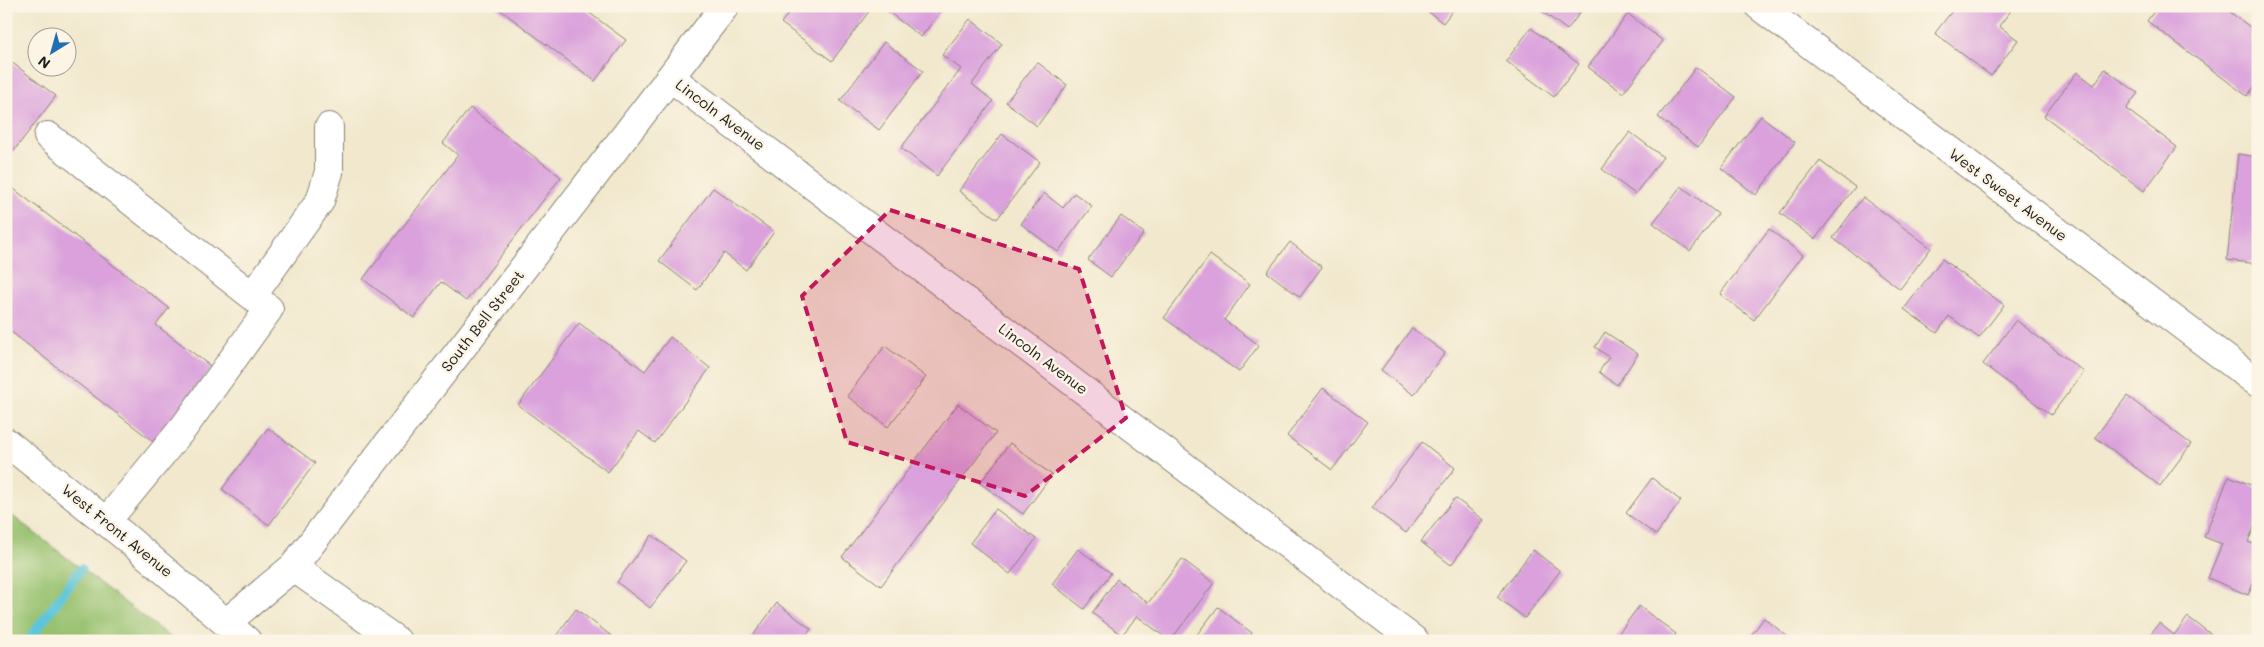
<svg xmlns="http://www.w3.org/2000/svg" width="2264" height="647" viewBox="0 0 2264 647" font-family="Mali,sans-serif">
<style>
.green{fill:#97c16e;stroke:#5a6e45}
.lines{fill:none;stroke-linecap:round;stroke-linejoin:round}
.stream{stroke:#5cc5d8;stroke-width:10}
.building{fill:#daa1dc}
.minor-casing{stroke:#868274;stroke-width:30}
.minor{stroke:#fff;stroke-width:28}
.marked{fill:#c2185b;fill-opacity:0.2;stroke:#c2185b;stroke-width:4;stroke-dasharray:10 6;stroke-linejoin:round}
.labels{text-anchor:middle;stroke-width:5;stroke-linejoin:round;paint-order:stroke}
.street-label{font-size:15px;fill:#1c1c1c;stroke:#fcf5e5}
</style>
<rect width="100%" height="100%" fill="#fcf5e5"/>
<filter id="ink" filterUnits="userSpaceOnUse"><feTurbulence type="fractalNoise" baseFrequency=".02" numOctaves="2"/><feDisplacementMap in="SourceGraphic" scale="10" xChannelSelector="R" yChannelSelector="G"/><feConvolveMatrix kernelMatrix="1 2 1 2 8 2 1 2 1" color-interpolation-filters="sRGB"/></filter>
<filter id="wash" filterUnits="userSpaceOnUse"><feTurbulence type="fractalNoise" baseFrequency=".0096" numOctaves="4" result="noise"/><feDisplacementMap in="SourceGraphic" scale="20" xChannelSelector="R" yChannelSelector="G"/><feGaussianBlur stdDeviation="1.12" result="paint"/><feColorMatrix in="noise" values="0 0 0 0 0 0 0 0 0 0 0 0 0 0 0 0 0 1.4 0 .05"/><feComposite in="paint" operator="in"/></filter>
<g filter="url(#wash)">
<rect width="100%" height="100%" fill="#f1e8cd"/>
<path class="green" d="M6,511L175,641H6Z"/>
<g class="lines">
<path class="stream" d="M28,641L81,569"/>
</g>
<g id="blocks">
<g class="building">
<path d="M495,6H580L626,40L595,81Z"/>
<path d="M794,6H873L832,61L781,23Z"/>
<path d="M889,6H945L921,37L886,10Z"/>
<path d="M1421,6H1456L1443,23Z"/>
<path d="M1535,6H1585L1567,30Z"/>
<path d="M1956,6H2010L2013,8L1999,26L2018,40L1991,76L1935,33Z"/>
<path d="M2158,6H2222L2258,33V82L2247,96L2147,21Z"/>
<path d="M1628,14L1663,41L1623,93L1588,67Z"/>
<path d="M970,19L1002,44L972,84L993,101L937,176L901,148L961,69L942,55Z"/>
<path d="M1531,28L1579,64L1554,97L1506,61Z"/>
<path d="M884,42L923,71L879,130L840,101Z"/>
<path d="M6,58L56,96L6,161Z"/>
<path d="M1037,62L1067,85L1037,126L1006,102Z"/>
<path d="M1696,67L1736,97L1698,147L1658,117Z"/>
<path d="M2105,69L2138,93L2126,109L2177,147L2144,191L2044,116L2077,72L2094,85Z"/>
<path d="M470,108L561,177L466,301L441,282L414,318L363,279L458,155L443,143Z"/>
<path d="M1761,116L1795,142L1756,195L1721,168Z"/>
<path d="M1630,132L1663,157L1635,194L1602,169Z"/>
<path d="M1002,134L1040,162L997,219L959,191Z"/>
<path d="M2238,154L2258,157V264L2227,260Z"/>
<path d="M1820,161L1855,187L1815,239L1780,213Z"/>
<path d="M6,183L169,308L156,325L213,368L155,443L6,328Z"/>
<path d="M1681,186L1718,214L1690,251L1653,223Z"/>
<path d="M713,188L774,232L746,270L724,253L697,290L659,261Z"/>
<path d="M1044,193L1063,208L1074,193L1092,206L1058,252L1021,224Z"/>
<path d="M1863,197L1931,248L1900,289L1833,238Z"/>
<path d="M1121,216L1144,233L1111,277L1088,260Z"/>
<path d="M1769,229L1803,255L1754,320L1720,294Z"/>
<path d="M1290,242L1322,267L1300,297L1267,272Z"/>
<path d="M1210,255L1250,284L1224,320L1259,345L1239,372L1164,318Z"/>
<path d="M1942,259L2004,305L1979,338L1949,316L1937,333L1904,309Z"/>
<path d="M2016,320L2084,372L2051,415L1983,364Z"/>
<path d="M579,323L645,371L670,337L710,368L655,443L639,431L608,472L518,405Z"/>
<path d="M1412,328L1445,353L1414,395L1381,370Z"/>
<path d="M1605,332L1638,354L1617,385L1599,372L1609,357L1595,347Z"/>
<path d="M885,346L926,377L888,427L847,396Z"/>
<path d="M1323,388L1368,422L1332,470L1287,436Z"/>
<path d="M2127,396L2191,444L2160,486L2095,437Z"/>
<path d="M958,404L996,433L881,586L842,557Z"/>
<path d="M268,428L315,463L269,525L222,489Z"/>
<path d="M1422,442L1455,468L1406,533L1372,508Z"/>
<path d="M1010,443L1052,475L1023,514L980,483Z"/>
<path d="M2229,476L2258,488V517L2248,542L2258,546V571L2248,595L2208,578L2222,544L2204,537Z"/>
<path d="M1652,478L1681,501L1656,535L1626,513Z"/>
<path d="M1455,498L1484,520L1451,565L1421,542Z"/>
<path d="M996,509L1036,539L1010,574L970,543Z"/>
<path d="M652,535L686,561L650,608L617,582Z"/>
<path d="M1078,549L1111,573L1084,609L1052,584Z"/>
<path d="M1533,550L1560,571L1525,618L1497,597Z"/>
<path d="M1182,559L1214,583L1170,641L1137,616L1122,635L1092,613L1117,579L1148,603Z"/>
<path d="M777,603L811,629L802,641H749Z"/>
<path d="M1639,606L1676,634L1671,641H1613Z"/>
<path d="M1218,607L1252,633L1247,641H1192Z"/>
<path d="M576,609L614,638L613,641L553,640Z"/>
<path d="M2188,617L2220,641H2145L2159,623L2174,635Z"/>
<path d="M1764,618L1792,640V641H1747Z"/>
</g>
</g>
</g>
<g filter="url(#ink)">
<use href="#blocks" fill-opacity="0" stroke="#868274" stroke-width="1"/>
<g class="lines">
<g class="minor-casing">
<g id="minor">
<path d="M1759,6L2258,383"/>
<path d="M671,78L1415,641"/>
<path d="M48,136L269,309L184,427L106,522"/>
<path d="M253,295L320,201L329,172V127"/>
<path d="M6,442L123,535L247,641"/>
<path d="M293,567L397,641"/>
<path d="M226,623L293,567L725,6"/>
</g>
</g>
<use href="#minor" class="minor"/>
</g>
</g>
<path class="marked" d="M890,210L1079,269L1126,418L1025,496L847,442L802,296Z"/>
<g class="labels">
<g class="street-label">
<text transform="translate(720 115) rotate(37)" y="5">Lincoln Avenue</text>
<text transform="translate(2008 195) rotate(37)" y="5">West Sweet Avenue</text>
<text transform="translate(483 321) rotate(-52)" y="5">South Bell Street</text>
<text transform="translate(1043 359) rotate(37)" y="5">Lincoln Avenue</text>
<text transform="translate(117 531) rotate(39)" y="5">West Front Avenue</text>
</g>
</g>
<rect width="2264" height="647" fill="none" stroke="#fcf5e5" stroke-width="25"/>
<g transform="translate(52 52) rotate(217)"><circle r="24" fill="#fcf5e5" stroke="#a29e95"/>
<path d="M0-4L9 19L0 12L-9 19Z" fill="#1f6fb2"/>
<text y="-8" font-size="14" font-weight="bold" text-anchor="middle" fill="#1c1c1c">N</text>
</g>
</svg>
